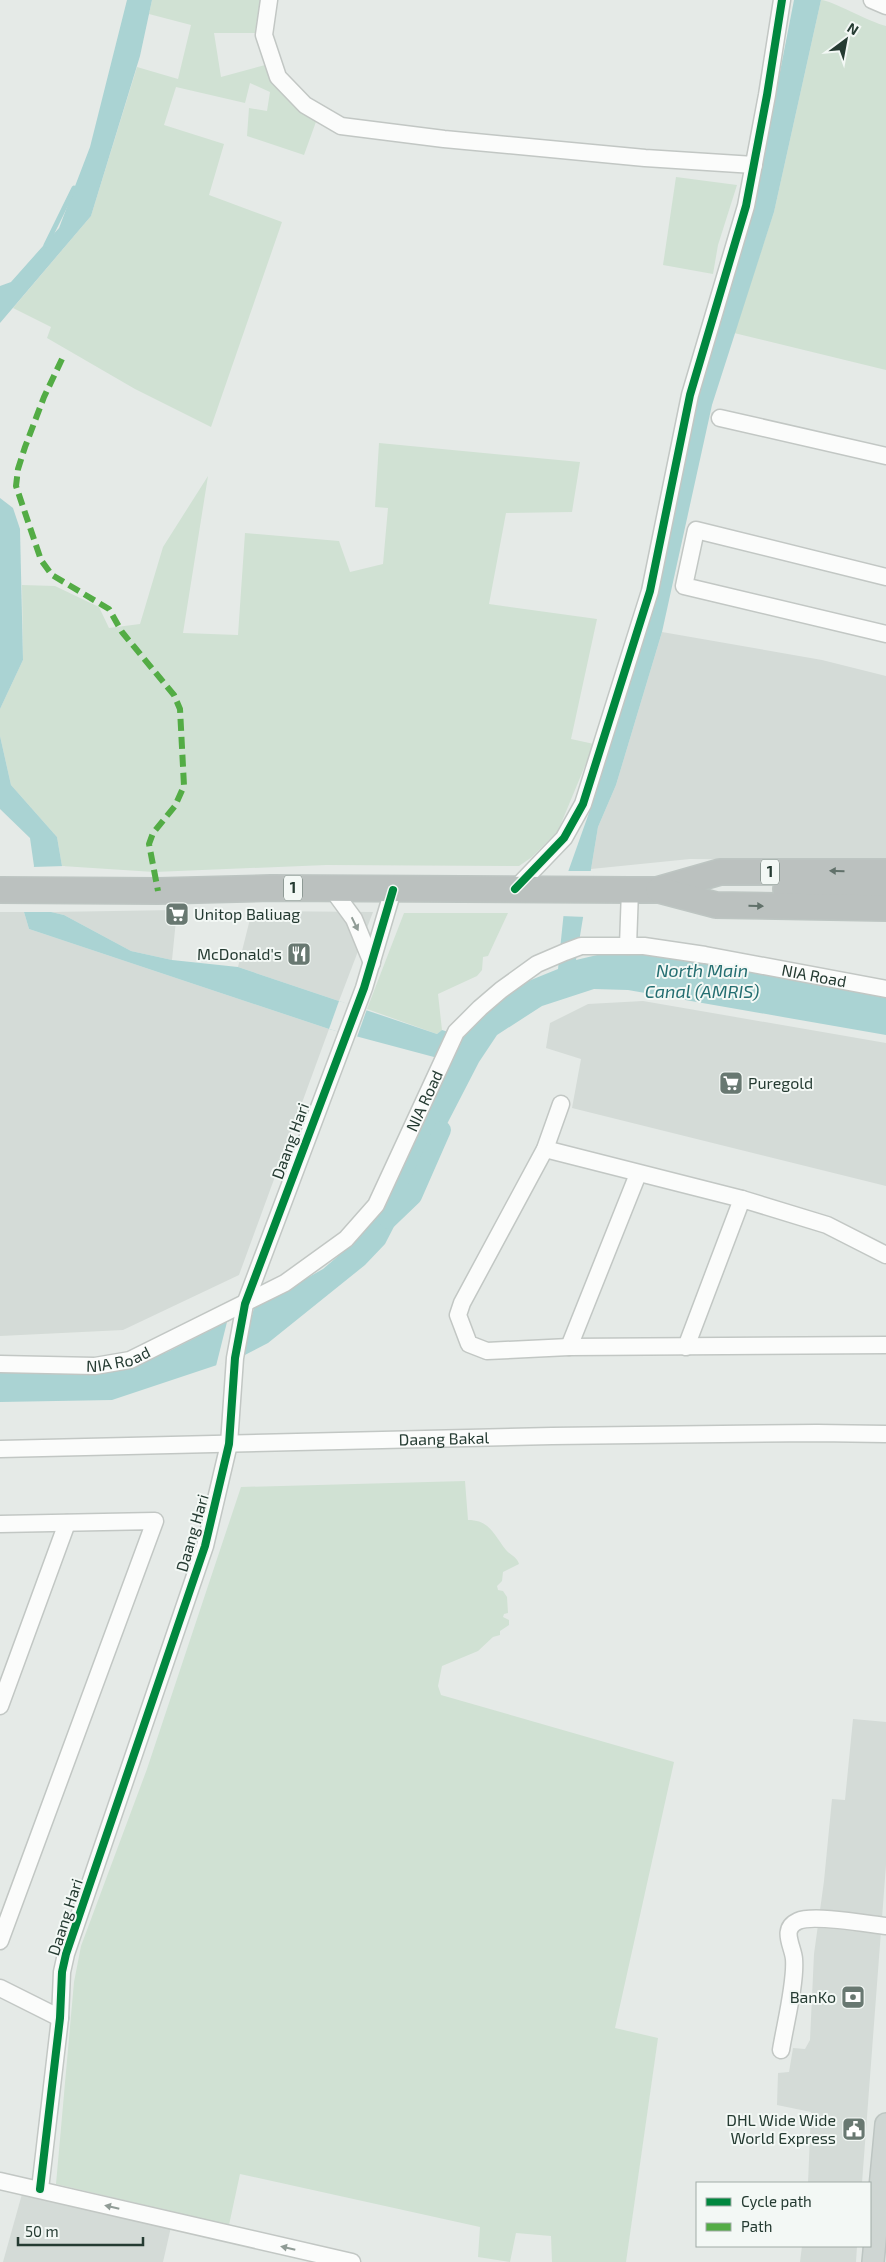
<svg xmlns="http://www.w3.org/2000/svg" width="886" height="2262" viewBox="0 0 886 2262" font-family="'Exo 2',sans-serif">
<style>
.built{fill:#d4dbd7}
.green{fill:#d0e1d3}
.water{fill:#aad3d3}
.pier{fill:#e5eae7}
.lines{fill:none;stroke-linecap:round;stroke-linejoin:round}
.stream{stroke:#aad3d3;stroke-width:5}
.canal{stroke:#aad3d3;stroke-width:18}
.minor-casing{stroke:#c2c7c4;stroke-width:19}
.major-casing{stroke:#bdc5c2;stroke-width:24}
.highway-casing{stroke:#bdc5c2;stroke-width:28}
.minor{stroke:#fbfcfb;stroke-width:16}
.major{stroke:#cfd6d3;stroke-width:21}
.highway{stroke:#bbc1bf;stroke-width:25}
.quiet{stroke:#53ac45;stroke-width:6;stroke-dasharray:12 6;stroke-linecap:butt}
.cycleway-casing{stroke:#f3f8f5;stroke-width:11}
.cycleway{stroke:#00873e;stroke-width:8}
.oneway{fill:#61716a}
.oneway2{fill:#909c96}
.labels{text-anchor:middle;stroke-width:4;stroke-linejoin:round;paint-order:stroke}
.shield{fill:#f3f8f5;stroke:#63746c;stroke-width:1}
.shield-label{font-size:15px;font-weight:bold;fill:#253b32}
.poi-label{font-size:16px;fill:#253b32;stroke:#f3f8f5;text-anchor:end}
.street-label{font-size:16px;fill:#253b32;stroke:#f3f8f5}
.water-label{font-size:18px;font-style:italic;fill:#246e71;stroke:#f3f8f5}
</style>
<rect width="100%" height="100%" fill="#e5eae7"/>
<g class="built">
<path d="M662,632L822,660L886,676V861L690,859L591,869L598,827L616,785Z"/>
<path d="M177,910L172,960L131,951L64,915L51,912Z"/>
<path d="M252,911L373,912L339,1001L238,967Z"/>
<path d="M0,912H24L29,929L329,1029L239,1275L123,1330L0,1336Z"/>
<path d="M643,1001L886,1043V1186L572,1108L581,1059L546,1048L550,1023L588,1004Z"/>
<path d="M853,1719L886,1722V1865L862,2183H808L811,2112L777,2105L778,2073L789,2072L793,2048L805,2049L810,2040L814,1954L824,1881L832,1799L845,1800Z"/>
<path d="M22,2194L171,2227L163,2262H3Z"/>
<path d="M802,2246H857L856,2262H800Z"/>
</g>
<g class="green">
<path d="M152,0H260L255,33H214L221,77L265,65C275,90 294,106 317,119L304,155L247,136L249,108L267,111L270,92L250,83L245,103L176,87L164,125L224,144L209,195L282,222L211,427L135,389L47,338L51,327L13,308L91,216L137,67L178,79L191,25L149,14Z"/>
<path d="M821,0C831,0 869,22 886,26V370L734,333L774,212Z"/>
<path d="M676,177L737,185L718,245L713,274L663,265Z"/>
<path d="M379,443L580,462L572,512L506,513L489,604L597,619L571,739L594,744L558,831L532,857L519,866L326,865L154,872L62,866L57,837L11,785L0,736V709L23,660L22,585L55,586L99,607L109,628L140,624L163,547L208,476L183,633L238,635L245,533L339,541L350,572L383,564L388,508L375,507Z"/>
<path d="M404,913H508L488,956L483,957L482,970L477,976L438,994L442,1030L437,1034L367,1009Z"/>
<path d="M465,1481L468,1520C490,1520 494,1535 506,1550C510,1555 517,1557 519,1564L503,1572L502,1581L497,1586L498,1590L503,1591L507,1597L508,1613L504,1614L503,1617L509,1620V1625L500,1631V1635L493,1637L478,1651L442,1666L438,1686L441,1695L674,1762L615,2028L658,2038L626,2262H552L551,2236L516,2233L510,2262L478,2257L480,2227L240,2174L229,2225L56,2184L74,1982L81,1946L147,1769L241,1487Z"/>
</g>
<g class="water">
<path d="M127,0H152L140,56L91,216L0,323V286L11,282L59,228L90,147Z"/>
<path d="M794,0H821L774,212L712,405L662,632L616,785L598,827L576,960L614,951H644L886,992V1035L628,990L594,989L542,1006L497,1035L479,1062L385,1244L365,1265L268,1343L241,1357L112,1400L0,1402V1369L145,1360L167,1352L254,1308L323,1269L351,1245L383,1210L449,1061L329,1029L29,929L24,912L34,866L30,838L0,809V736L11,785L57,837L62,866L51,912L64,915L131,951L172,960L238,967L437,1034L442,1030L464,1037L482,1012L526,982L558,969L568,872L590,810L658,583L698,386L760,174Z"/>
<path d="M0,498L13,508L20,529L23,660L0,709Z"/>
</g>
<g class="pier">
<path d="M65,866L54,910L61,912H24V901L32,867Z"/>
<path d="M566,871H594L586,917L561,916Z"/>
<path d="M339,1001L367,1009L357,1037L329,1029Z"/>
<path d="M254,1308L241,1357L216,1366L227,1322Z"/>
</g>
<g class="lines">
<path class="stream" d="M46,245L74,188"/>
<path class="canal" d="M388,1220L413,1196L442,1130"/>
<g class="minor-casing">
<g id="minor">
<path d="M269,0L264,35L278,77L305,105L341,126L444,139L645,158L754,165"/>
<path d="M872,0L886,6"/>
<path d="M720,418L886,456"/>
<path d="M886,577L696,530L684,586L886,634"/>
<path d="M332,889L354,919L372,963"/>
<path d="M515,889L564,838L583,804L650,591L690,395L746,206L767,95L782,0"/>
<path d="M628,946L630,890"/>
<path d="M561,1104L545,1149L462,1303L458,1315L469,1344L487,1351L569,1347L886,1345"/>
<path d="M545,1149L742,1199L827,1225L886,1255"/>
<path d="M569,1347L638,1174"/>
<path d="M686,1347L742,1199"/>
<path id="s1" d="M0,1364L95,1366L130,1360L285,1283L346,1239L376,1205L456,1032L480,1008L501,990L537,964L565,952L581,946H644L705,955L886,989"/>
<path id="s2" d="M0,1449L552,1436L817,1433L886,1434"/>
<path d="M0,1524L155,1521L0,1941"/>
<path d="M0,1706L67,1523"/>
<path d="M0,1988L60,2018"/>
<path d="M781,2050C785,2025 796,1982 794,1959C793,1946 780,1929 798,1921C813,1914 868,1924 886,1926"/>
<path d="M0,2181L352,2262"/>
<path d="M40,2189L60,2018L62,1972L66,1954L205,1546L229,1444L235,1358L245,1304L364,988L393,890"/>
</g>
</g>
<g class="major-casing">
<path id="major" d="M873,2262L886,2124"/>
</g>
<g class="highway-casing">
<g id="highway">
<path d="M786,889H886"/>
<path d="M0,890L158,891L271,888L630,890H657L720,872H886"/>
<path d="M659,890L716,905L886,908"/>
</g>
</g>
<use href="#minor" class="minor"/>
<use href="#major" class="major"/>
<use href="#highway" class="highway"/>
<path class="quiet" d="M62,359L44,397L25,447L18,469L16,486L41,560L52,575L109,609L122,632L174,695L180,709L184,786L175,806L153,833L149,844L158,891"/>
<g class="cycleway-casing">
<g id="cycleway">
<path d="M515,889L564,838L583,804L650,591L690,395L746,206L767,95L782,0"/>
<path d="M40,2189L60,2018L62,1972L66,1954L205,1546L229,1444L235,1358L245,1304L364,988L393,890"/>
</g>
</g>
<use href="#cycleway" class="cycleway"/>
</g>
<defs><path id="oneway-solid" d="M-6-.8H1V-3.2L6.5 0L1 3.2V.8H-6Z" transform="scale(1.25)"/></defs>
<g class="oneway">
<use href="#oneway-solid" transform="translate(837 871) rotate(-179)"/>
<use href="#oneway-solid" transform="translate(756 906) rotate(1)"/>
</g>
<g class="oneway2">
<use href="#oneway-solid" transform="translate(355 924) rotate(64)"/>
<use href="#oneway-solid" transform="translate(112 2207) rotate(-167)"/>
<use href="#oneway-solid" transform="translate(288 2248) rotate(-167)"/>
</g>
<defs>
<g id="supermarket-square" transform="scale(1.25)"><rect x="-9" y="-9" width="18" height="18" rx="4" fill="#687871" stroke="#f3f8f5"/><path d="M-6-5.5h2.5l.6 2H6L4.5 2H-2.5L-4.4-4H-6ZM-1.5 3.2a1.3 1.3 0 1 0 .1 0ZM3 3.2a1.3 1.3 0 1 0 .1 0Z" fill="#fff"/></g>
<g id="restaurant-square" transform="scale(1.25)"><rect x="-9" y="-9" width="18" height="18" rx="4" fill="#687871" stroke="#f3f8f5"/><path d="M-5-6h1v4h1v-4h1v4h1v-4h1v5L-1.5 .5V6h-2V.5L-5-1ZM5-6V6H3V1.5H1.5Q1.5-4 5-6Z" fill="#fff"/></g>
<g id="bank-square" transform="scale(1.25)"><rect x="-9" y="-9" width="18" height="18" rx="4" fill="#687871" stroke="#f3f8f5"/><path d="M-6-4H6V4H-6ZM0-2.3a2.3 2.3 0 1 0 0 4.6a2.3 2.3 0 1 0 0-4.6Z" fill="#fff"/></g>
<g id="civic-square" transform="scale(1.25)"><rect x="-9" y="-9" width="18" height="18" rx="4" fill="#687871" stroke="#f3f8f5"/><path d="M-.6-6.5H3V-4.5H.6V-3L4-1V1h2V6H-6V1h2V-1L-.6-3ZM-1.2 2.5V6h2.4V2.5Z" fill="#fff"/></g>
</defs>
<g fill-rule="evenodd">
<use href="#supermarket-square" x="177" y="914"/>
<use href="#restaurant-square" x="299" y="954"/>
<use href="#supermarket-square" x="731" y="1083"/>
<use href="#bank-square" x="853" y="1997"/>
<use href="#civic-square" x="854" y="2129"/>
</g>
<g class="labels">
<g class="shield">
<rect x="761" y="859.5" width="18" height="25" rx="4"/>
<rect x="284" y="875.5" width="18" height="25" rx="4"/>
</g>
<g class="shield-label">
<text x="770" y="877">1</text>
<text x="293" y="893">1</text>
</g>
<g class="poi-label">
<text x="194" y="920" text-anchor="start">Unitop Baliuag</text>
<text x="282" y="960">McDonald's</text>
<text x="748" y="1089" text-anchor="start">Puregold</text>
<text x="836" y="2003">BanKo</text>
<text x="836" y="2126">DHL Wide Wide<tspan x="836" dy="18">World Express</tspan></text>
</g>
<g class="street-label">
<text dy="6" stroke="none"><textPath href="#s1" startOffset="1004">NIA Road</textPath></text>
<text dy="6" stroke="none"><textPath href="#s1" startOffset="539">NIA Road</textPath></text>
<text transform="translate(290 1141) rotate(-70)" y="6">Daang Hari</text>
<text dy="6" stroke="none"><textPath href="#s1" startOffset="119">NIA Road</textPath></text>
<text dy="6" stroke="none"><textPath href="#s2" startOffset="444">Daang Bakal</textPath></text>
<text transform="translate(192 1533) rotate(-74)" y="6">Daang Hari</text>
<text transform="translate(65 1917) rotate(-72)" y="6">Daang Hari</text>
</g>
<g class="water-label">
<text x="702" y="977">North Main<tspan x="702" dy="21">Canal (AMRIS)</tspan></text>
</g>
</g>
<rect x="696" y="2182" width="175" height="65" fill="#f3f8f5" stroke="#a1aca7"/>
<rect x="706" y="2198" width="25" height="8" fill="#00873e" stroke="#a1aca7"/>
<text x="741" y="2207" font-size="15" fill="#253b32">Cycle path</text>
<rect x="706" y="2223" width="25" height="8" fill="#53ac45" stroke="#a1aca7"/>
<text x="741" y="2232" font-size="15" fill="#253b32">Path</text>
<g transform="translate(846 40) rotate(32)" stroke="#f3f8f5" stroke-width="4" paint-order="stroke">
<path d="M0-4L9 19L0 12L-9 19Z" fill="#253b32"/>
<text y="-8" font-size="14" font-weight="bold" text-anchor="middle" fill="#253b32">N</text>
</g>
<path d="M18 2237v8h125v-8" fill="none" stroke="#253b32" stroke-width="2.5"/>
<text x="25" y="2237" font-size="15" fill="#253b32" stroke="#f3f8f5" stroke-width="4" paint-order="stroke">50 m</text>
</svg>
